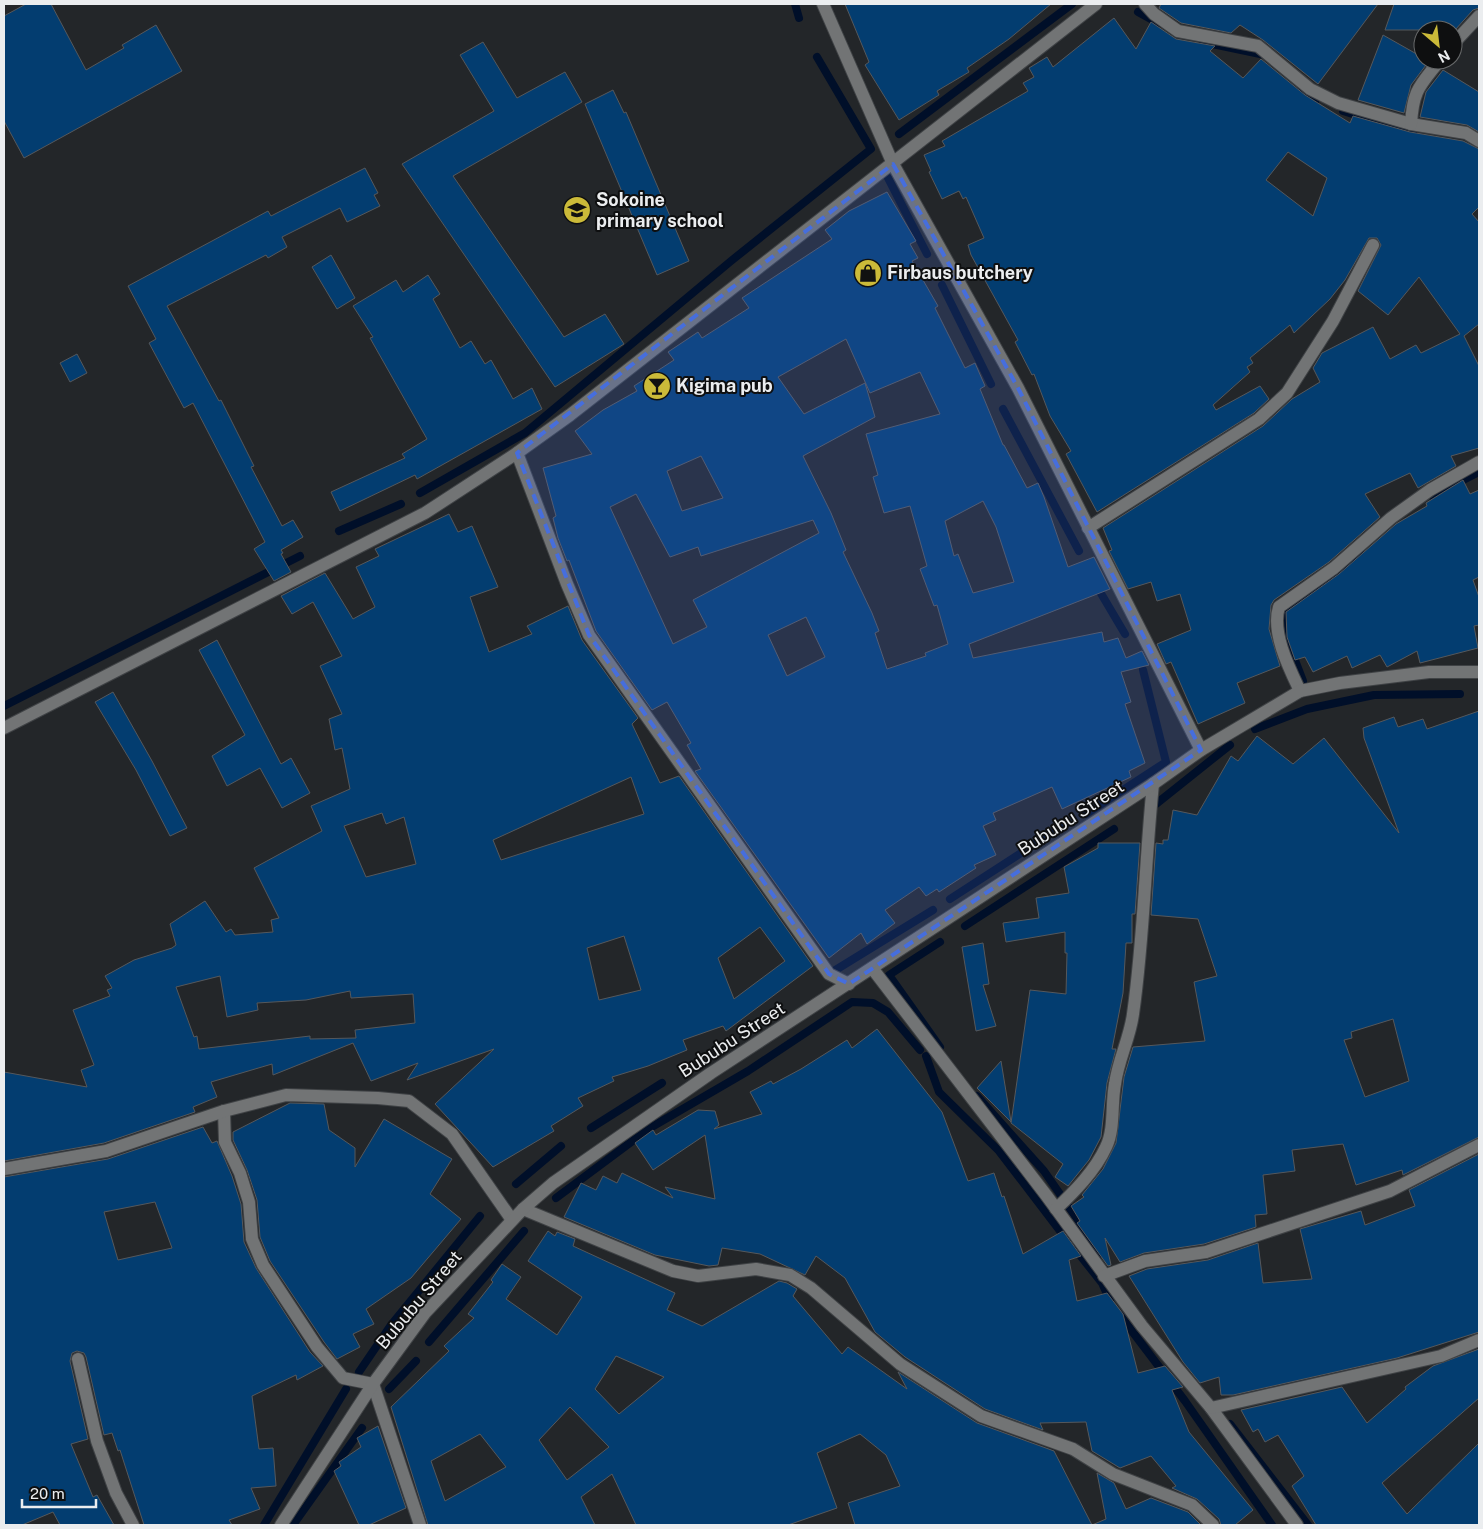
<svg xmlns="http://www.w3.org/2000/svg" width="1483" height="1529" viewBox="0 0 1483 1529" font-family="'Public Sans',sans-serif">
<style>
.lines{fill:none;stroke-linecap:round;stroke-linejoin:round}
.stream{stroke:#000f29;stroke-width:8}
.building{fill:#033d70;stroke:#55585c;fill-rule:evenodd}
.minor-casing{stroke:#3f4245;stroke-width:14}
.minor{stroke:#727475;stroke-width:12}
.marked{fill:#466edd;fill-opacity:0.2;stroke:#466edd;stroke-width:4;stroke-dasharray:10 6;stroke-linejoin:round}
.labels{text-anchor:middle;stroke-width:4;stroke-linejoin:round;paint-order:stroke}
.poi-label{font-size:18px;font-weight:bold;fill:#ebedef;stroke:#0e0f10;text-anchor:start}
.street-label{font-size:18px;fill:#ebedef;stroke:#0e0f10}
</style>
<rect width="100%" height="100%" fill="#232629"/>
<g class="lines">
<g class="stream">
<path d="M795,4L799,18"/>
<path d="M1138,12L1158,23"/>
<path d="M1203,42L1265,55"/>
<path d="M1301,89L1315,102"/>
<path d="M1343,111L1413,133"/>
<path d="M899,134L1072,4"/>
<path d="M888,178L927,254"/>
<path d="M942,285L991,384"/>
<path d="M1003,409L1079,551"/>
<path d="M420,493L525,433L731,261L871,149L817,57"/>
<path d="M1432,496L1479,472"/>
<path d="M339,531L401,504"/>
<path d="M1096,585L1125,634"/>
<path d="M1303,681L1283,629V615C1307,592 1336,576 1360,553"/>
<path d="M4,706L300,556"/>
<path d="M1255,729L1307,709L1374,695L1460,694"/>
<path d="M1156,804L1230,745"/>
<path d="M1086,814L1166,762L1143,670"/>
<path d="M950,899L1066,824"/>
<path d="M965,926L1114,829"/>
<path d="M940,942L889,975L940,1047"/>
<path d="M829,974L933,910"/>
<path d="M926,1056L939,1092L999,1151L1067,1240"/>
<path d="M977,1096L1044,1171L1078,1220L1097,1256"/>
<path d="M591,1128L662,1083"/>
<path d="M516,1184L561,1146"/>
<path d="M556,1198L650,1128L748,1071L852,1002L873,1003L888,1012L920,1050"/>
<path d="M1075,1249L1102,1283L1110,1301"/>
<path d="M1119,1314L1185,1401L1272,1525"/>
<path d="M429,1342L524,1231"/>
<path d="M359,1372L391,1325L480,1216"/>
<path d="M389,1389L416,1361"/>
<path d="M1230,1424L1308,1525"/>
<path d="M264,1525L346,1389"/>
<path d="M293,1525L362,1428"/>
</g>
</g>
<g class="building">
<path d="M26,4H51L86,70L124,48L122,45L156,25L182,71L24,158L4,121V16Z"/>
<path d="M845,4H1051L1009,39L967,68L969,72L937,91L939,95L899,120L865,65L869,62Z"/>
<path d="M1161,4H1378L1318,84L1263,40L1240,25L1231,33L1181,23L1159,8Z"/>
<path d="M1394,4H1479V8L1473,10L1455,30H1385Z"/>
<path d="M1114,18L1136,49L1151,22L1176,39L1215,46L1210,51L1243,78L1261,59L1305,95L1350,123L1353,116L1410,132L1463,141L1479,149V207L1472,214L1479,222V324L1464,336L1479,366V448L1451,456L1456,466L1418,488L1410,473L1365,494L1380,517L1329,562L1274,600L1271,605L1269,629L1280,666L1237,683L1245,703L1198,724L1171,662L1166,664L1157,644L1191,630L1180,594L1157,601L1151,582L1128,589L1109,551L1112,550L1103,528L1263,426L1292,399L1320,382L1313,368L1322,353L1373,327L1390,359L1416,345L1421,353L1460,334L1419,277L1388,315L1358,291L1381,245L1377,238H1369L1345,280L1330,299L1294,333L1290,325L1250,358L1253,363L1247,367L1250,372L1213,405L1216,410L1260,386L1269,399L1254,413L1097,512L1066,454L1071,451L1050,416L1034,374L1032,375L1015,342L1018,340L971,255L968,245L984,238L966,197L963,199L959,191L942,199L929,172L931,171L924,155L945,146L942,141L1028,91L1023,83L1034,77L1029,68L1047,57L1053,67ZM1288,152L1327,178L1313,216L1266,180Z"/>
<path d="M1383,35L1429,61L1411,85L1404,113L1358,100Z"/>
<path d="M483,42L517,98L565,72L582,102L453,176L564,337L605,314L624,344L555,387L402,164L494,111L460,55Z"/>
<path d="M1443,70L1479,92V132L1467,125L1420,117L1426,92Z"/>
<path d="M613,90L624,113L626,112L689,261L657,275L585,104Z"/>
<path d="M365,168L378,193L374,195L380,206L347,222L340,208L282,237L287,247L268,258L266,255L167,306L219,401L221,400L254,466L251,467L282,526L293,520L303,537L281,550L283,553L281,554L291,572L274,581L254,549L265,542L193,403L184,408L149,343L156,339L128,286L268,211L271,216Z"/>
<path d="M887,192L916,241L910,244L918,258L912,261L938,306L935,308L965,368L975,363L985,386L980,389L1003,445H1004L1027,488L1038,483L1044,497L1068,567L1094,557L1110,589L969,644L973,658L1102,632L1104,642L1118,638L1126,658L1142,651L1149,665L1121,672L1131,702L1125,704L1145,763L1129,771L1131,777L1062,809L1052,787L993,813L996,820L983,826L996,855L974,865L976,868L939,892L937,889L926,896L919,887L885,910L895,923L867,944L861,933L829,958L695,771L701,769L687,745L691,743L667,702L652,710L596,631L569,560L567,561L558,538L553,518L556,516L543,468L592,454L575,431L603,410L637,391L634,386L674,360L668,352L698,332L702,338L749,308L742,298L832,239L825,230L849,211ZM846,339L870,393L920,372L940,414L866,434L878,475L873,477L884,513L910,506L927,566L920,569L934,606L937,605L948,644L925,653L926,656L887,669L875,633L879,631L872,613L843,552L846,550L831,513L803,456L875,417L865,383L804,414L778,377ZM701,456L723,498L682,511L667,471ZM636,494L670,557L698,547L701,556L813,520L819,533L693,600L707,627L673,644L610,507ZM983,501L996,527L1014,582L973,593L958,554L954,556L945,521ZM806,617L825,657L787,676L768,635Z"/>
<path d="M331,255L355,298L337,309L312,267Z"/>
<path d="M428,275L440,294L433,299L460,348L471,341L485,364L491,360L513,399L532,388L542,409L417,479L415,475L340,511L331,492L405,458L402,454L427,439L370,338L373,337L353,306L396,280L403,292Z"/>
<path d="M77,354L87,373L70,382L60,363Z"/>
<path d="M1463,480L1470,494L1479,490V577L1473,580L1479,597V625L1474,626L1478,648L1420,663L1417,651L1387,667L1380,655L1352,668L1347,656L1313,672L1305,657L1295,660L1287,637L1286,612L1339,574L1396,524L1427,506L1426,503Z"/>
<path d="M449,514L458,532L472,526L498,587L470,597L489,652L532,634L527,626L568,606L582,640L638,718L632,724L660,783L679,776L813,966L726,1031L723,1026L683,1040L687,1050L648,1066L612,1077L614,1081L578,1098L583,1106L551,1126L554,1131L493,1167L435,1104L494,1049L407,1080L418,1063L371,1081L353,1043L273,1075L272,1064L211,1082L217,1097L193,1107L195,1112L104,1143L4,1161V1072L87,1087L81,1070L94,1065L73,1010L110,996L107,990L112,988L105,976L134,960L172,948L176,945L170,924L205,901L226,932L231,929L235,935L273,932L271,920L279,918L254,868L322,831L311,806L350,789L342,748L335,750L329,719L342,714L320,666L342,656L313,602L292,614L281,596L325,573L353,619L375,607L356,567L379,556L375,549ZM631,777L644,814L501,860L493,840ZM382,813L386,824L404,817L416,864L366,877L344,826ZM760,927L785,961L734,999L718,958ZM624,936L641,990L599,1000L587,948ZM220,976L227,1017L258,1010L257,1003L306,1000L350,991L351,998L413,994L415,1023L355,1030L356,1038L310,1039V1036L199,1049L197,1036L194,1037L176,987Z"/>
<path d="M217,640L281,764L291,758L310,793L282,808L260,768L227,786L212,756L245,735L199,650Z"/>
<path d="M113,692L152,761L187,828L170,836L136,770L95,702Z"/>
<path d="M1479,711V1137L1403,1175L1402,1170L1356,1185L1343,1144L1292,1150L1295,1171L1263,1175L1267,1214L1255,1215L1256,1227L1204,1244L1144,1253L1120,1262L1105,1238L1111,1265L1108,1266L1077,1223L1080,1221L1071,1206L1084,1197L1082,1195L1103,1169L1116,1143L1124,1077L1133,1047L1205,1041L1194,982L1217,976L1198,919L1151,915L1156,843L1163,844V840H1168L1173,810L1197,815L1231,756L1238,761L1257,736L1293,764L1324,738L1399,833L1364,738L1363,728L1394,717L1398,727L1423,719L1427,729ZM1393,1019L1409,1081L1365,1097L1344,1040L1352,1038L1351,1032Z"/>
<path d="M1098,843H1140L1135,914H1132V943H1126L1123,993L1112,1049H1116L1107,1083L1101,1137L1089,1160L1068,1186L1055,1177L1063,1164L1011,1123L1030,990L1066,994L1067,953H1065V932L1006,942L1003,923L1039,918L1036,898L1069,893L1064,867L1098,848Z"/>
<path d="M983,943L989,984L983,985L996,1026L976,1031L962,947Z"/>
<path d="M877,1029L942,1112L968,1181L994,1173L1002,1197L1004,1196L1023,1254L1063,1231L1081,1256L1069,1260L1077,1301L1107,1293L1123,1314L1138,1373L1165,1366L1183,1387L1172,1390L1189,1432L1253,1510L1235,1525H1221L1219,1519L1197,1499L1172,1488L1176,1486L1151,1456L1120,1468L1092,1451L1086,1422L1040,1423L1043,1430L985,1409L905,1357L875,1332L845,1278L816,1256L805,1275L760,1254L722,1248L718,1265L709,1266L655,1255L564,1217L581,1183L596,1190L603,1176L617,1183L622,1173L673,1198L665,1187L715,1199L705,1135L653,1170L635,1143L653,1130L656,1135L698,1110L715,1111L719,1125L714,1129L762,1114L750,1092L771,1081L773,1084L801,1069L847,1040L852,1048Z"/>
<path d="M1001,1061L1011,1122L977,1088Z"/>
<path d="M290,1103L324,1104L329,1130L355,1148V1167L384,1119L452,1159L430,1194L461,1219L411,1278L366,1309L374,1324L353,1334L360,1347L337,1359L324,1342L270,1261L260,1237L257,1200L247,1170L233,1140V1132Z"/>
<path d="M203,1127L212,1143L217,1141L232,1176L241,1204L244,1242L256,1268L310,1352L323,1366L297,1380L296,1375L252,1396L259,1449L273,1448L276,1486L251,1488L260,1509L229,1520L232,1525H144L120,1450L118,1451L112,1433L104,1435L86,1357L84,1353L77,1351L72,1353L70,1361L88,1439L71,1444L93,1497L97,1495L114,1525H60L53,1512L22,1525H4V1177L108,1159ZM155,1202L172,1248L118,1260L104,1212Z"/>
<path d="M1479,1154V1332L1397,1358L1233,1395H1221L1219,1377L1200,1383L1183,1362L1129,1276L1147,1269L1208,1260L1258,1243L1263,1283L1312,1279L1300,1229L1361,1211L1365,1225L1415,1206L1409,1190Z"/>
<path d="M548,1231L555,1236L557,1232L575,1239L573,1246L675,1293L667,1310L702,1326L779,1281L787,1283L797,1289L793,1296L842,1354L848,1347L907,1389L898,1372L977,1423L1054,1451L1092,1525L1106,1519L1097,1473L1114,1483L1126,1509L1151,1498L1188,1512L1201,1525H855L848,1503L900,1486L886,1455L860,1434L817,1453L837,1508L788,1525H636L612,1474L581,1497L595,1525H428L391,1407L449,1351L444,1346L474,1318L468,1314L493,1282L491,1280L502,1264L521,1277L506,1299L557,1335L582,1297L528,1261ZM616,1356L664,1377L619,1414L595,1389ZM570,1407L609,1447L567,1480L539,1440ZM480,1434L506,1467L445,1501L431,1461Z"/>
<path d="M1479,1349V1398L1382,1483L1407,1514L1479,1443V1525H1316L1292,1486L1304,1476L1278,1435L1265,1442L1258,1429L1253,1432L1241,1410L1342,1387L1367,1423L1406,1389L1405,1387L1433,1366Z"/>
<path d="M378,1426L406,1508L369,1525H359L334,1471L341,1466L339,1462L361,1447L357,1438Z"/>
</g>
<g class="lines">
<g class="minor-casing">
<g id="minor">
<path d="M823,4L893,164L1018,388L1201,750"/>
<path d="M1145,4L1154,14L1178,31L1258,46L1310,89L1338,103L1411,124L1466,133L1479,141"/>
<path d="M1453,44L1479,16"/>
<path d="M1411,124C1413,89 1420,86 1440,60"/>
<path d="M517,453L567,584L589,635L829,974L849,984"/>
<path d="M1088,528L1259,419L1287,393L1333,321L1373,245"/>
<path d="M1300,691C1289,668 1271,632 1279,607L1334,568L1391,518L1430,490L1479,462"/>
<path d="M4,728L425,513L517,453L570,415L1096,4"/>
<path d="M872,968L1046,1195L1142,1326L1211,1408L1297,1525"/>
<path d="M224,1111L225,1142L240,1173L249,1202L252,1239L263,1265L317,1347L343,1378L373,1384L420,1525"/>
<path d="M4,1169L106,1151L224,1111L286,1095L378,1098L409,1101L452,1134L512,1220"/>
<path d="M523,1209L673,1271L698,1276L756,1269L790,1275L811,1288L900,1364L981,1416L1073,1449L1113,1474L1192,1505L1213,1525"/>
<path d="M1056,1209C1074,1192 1095,1171 1106,1147C1115,1129 1111,1104 1115,1084C1118,1060 1130,1038 1133,1014C1144,938 1145,861 1153,784"/>
<path d="M1104,1276L1145,1261L1206,1252L1390,1191L1479,1145"/>
<path d="M78,1359L97,1441L116,1493L133,1525"/>
<path d="M1211,1408L1441,1356L1479,1340"/>
<path d="M281,1525L373,1384L425,1313L523,1209L553,1183L711,1073L1153,784L1201,750L1300,691L1340,683L1429,672H1479"/>
</g>
</g>
<use href="#minor" class="minor"/>
</g>
<path class="marked" d="M893,164L1018,388L1201,750L849,984L829,974L589,635L517,453Z"/>
<defs>
<g id="school-disc" transform="scale(1.4375)"><circle r="9.5" fill="#cbba39" stroke="#0e0f10"/><path d="M0-5L7-2L0 1L-7-2ZM-4 1L0 2.5L4 1V4Q0 6-4 4Z" fill="#111"/></g>
<g id="shop-disc" transform="scale(1.4375)"><circle r="9.5" fill="#cbba39" stroke="#0e0f10"/><path d="M-5-2.5h2.3a2.7 3.5 0 0 1 5.4 0H5L5.5 6h-11ZM-1.5-2.5h3a1.5 2.3 0 0 0-3 0Z" fill="#111"/></g>
<g id="bar-disc" transform="scale(1.4375)"><circle r="9.5" fill="#cbba39" stroke="#0e0f10"/><path d="M-6-5H6L.8 .8V4.5H3.5V6h-7V4.5H-.8V.8Z" fill="#111"/></g>
</defs>
<g fill-rule="evenodd">
<use href="#school-disc" x="577" y="210"/>
<use href="#shop-disc" x="868" y="273"/>
<use href="#bar-disc" x="657" y="386"/>
</g>
<g class="labels">
<g class="poi-label">
<text x="596" y="206">Sokoine<tspan x="596" dy="21">primary school</tspan></text>
<text x="887" y="279">Firbaus butchery</text>
<text x="676" y="392">Kigima pub</text>
</g>
<g class="street-label">
<text transform="translate(1071 818) rotate(-33)" y="6">Bububu Street</text>
<text transform="translate(732 1040) rotate(-33)" y="6">Bububu Street</text>
<text transform="translate(419 1300) rotate(-50)" y="6">Bububu Street</text>
</g>
</g>
<rect width="1483" height="1529" fill="none" stroke="#ebedef" stroke-width="10"/>
<g transform="translate(1438 45) rotate(152)"><circle r="24" fill="#0e0f10" stroke="#666869"/>
<path d="M0-4L9 19L0 12L-9 19Z" fill="#cbba39"/>
<text y="-8" font-size="14" font-weight="bold" text-anchor="middle" fill="#ebedef">N</text>
</g>
<path d="M22 1499v8h74v-8" fill="none" stroke="#ebedef" stroke-width="2.5"/>
<text x="30" y="1499" font-size="15" fill="#ebedef" stroke="#0e0f10" stroke-width="4" paint-order="stroke">20 m</text>
</svg>
